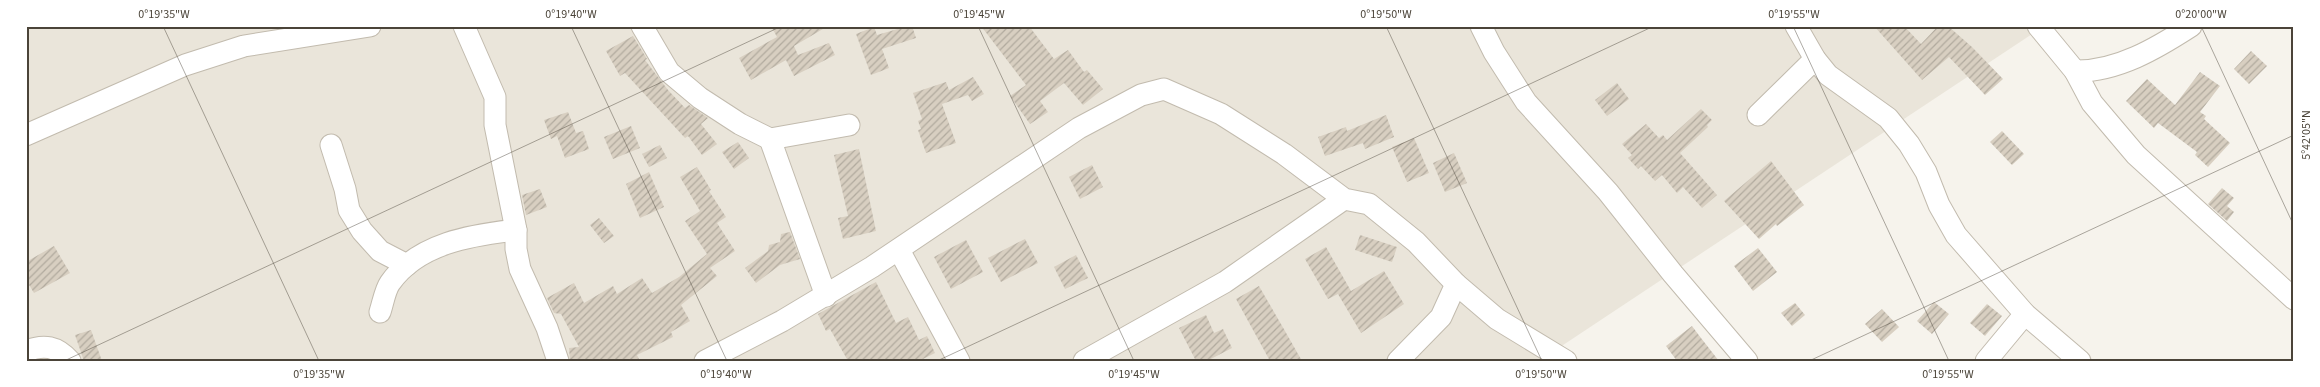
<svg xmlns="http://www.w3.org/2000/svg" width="2320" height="387" viewBox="0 0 2320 387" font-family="'Source Sans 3',sans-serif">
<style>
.residential{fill:#eae5da}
.building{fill:url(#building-hatch)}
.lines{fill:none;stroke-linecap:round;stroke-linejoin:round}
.minor-casing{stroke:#c2bbae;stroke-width:23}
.minor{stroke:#fff;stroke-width:21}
.ticks{fill:none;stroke:#4b4439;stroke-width:1;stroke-opacity:0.45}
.neatline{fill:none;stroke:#4b4439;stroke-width:2}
.ticks-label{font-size:12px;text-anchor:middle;fill:#4b4439}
</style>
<defs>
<pattern id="building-hatch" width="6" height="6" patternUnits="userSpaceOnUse" patternTransform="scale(1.25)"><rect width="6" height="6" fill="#d8cfc1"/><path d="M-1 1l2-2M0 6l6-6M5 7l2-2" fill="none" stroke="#b1aa9e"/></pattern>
</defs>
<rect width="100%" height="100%" fill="#f6f3ec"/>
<path class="residential" d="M26,26H2044L1539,361H26Z"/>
<g class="building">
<path d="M771,26H828L794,46L798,55L829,43L835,55L794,76L786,60L751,80L739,58L777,37Z"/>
<path d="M908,26H912L916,38L882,49L889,68L871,75L856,34L874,27L877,35Z"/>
<path d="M981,26H1029L1054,59L1068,50L1084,72L1087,70L1103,89L1083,105L1064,83L1040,101L1048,112L1030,124L1010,96L1026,85Z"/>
<path d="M1874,26H1904L1921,44L1938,26H1948L1972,47L2003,79L1985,95L1949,57L1922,80Z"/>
<path d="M633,36L647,59L645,60L668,90L685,108L689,105L708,118L701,124L717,144L702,155L688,136L685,138L625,73L620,76L606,51Z"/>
<path d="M2251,51L2267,66L2249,84L2234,69Z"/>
<path d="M2200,72L2220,86L2200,112L2206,116L2204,119L2230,143L2208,167L2195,155L2197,152L2158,123L2154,128L2126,101L2147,79L2175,105Z"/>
<path d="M973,77L984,94L972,101L968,95L942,104L956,143L926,153L918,130L921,129L918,121L922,119L913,93L946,82L949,90Z"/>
<path d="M1617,83L1629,99L1607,116L1595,100Z"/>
<path d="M1701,109L1712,120L1707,125L1708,127L1680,153L1717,195L1702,208L1683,187L1677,193L1662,175L1655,181L1641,166L1638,169L1628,158L1632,155L1622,144L1646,124L1659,138L1663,135L1667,140Z"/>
<path d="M568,112L576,133L583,131L589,149L565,158L557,136L551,139L544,120Z"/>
<path d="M1386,115L1394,137L1365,149L1363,143L1325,156L1318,137L1346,127L1347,131Z"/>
<path d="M631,126L640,148L613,159L604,137Z"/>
<path d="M2002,131L2024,154L2012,165L1990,142Z"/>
<path d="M1414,138L1429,173L1407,182L1392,147Z"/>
<path d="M738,142L749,158L734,169L722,152Z"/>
<path d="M660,145L667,158L649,167L642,154Z"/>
<path d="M859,149L876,231L843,239L838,218L848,216L834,155Z"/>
<path d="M1454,153L1467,183L1445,192L1433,163Z"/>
<path d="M1771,161L1804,205L1777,226L1776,224L1759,239L1724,201Z"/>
<path d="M1092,165L1103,187L1080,199L1069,177Z"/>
<path d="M697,167L711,190L709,191L726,217L717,223L735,251L710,268L717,276L681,305L690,321L671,332L673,337L637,355L640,361H614L613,359L570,361L569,348L579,347L561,314L554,313L547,298L574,283L584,303L613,286L617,294L642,278L652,293L679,277L707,254L685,221L700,211L680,177Z"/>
<path d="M649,172L664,207L640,218L626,184Z"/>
<path d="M2222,188L2234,198L2227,206L2234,212L2227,221L2208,204Z"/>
<path d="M540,189L547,207L526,215L522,195Z"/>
<path d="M599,218L614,236L604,243L590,225Z"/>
<path d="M790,232L800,259L780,265L756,283L745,268L768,251L769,245L780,242L781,234Z"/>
<path d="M1360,235L1397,247L1392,262L1355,250Z"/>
<path d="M1025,239L1038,263L1001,282L988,258Z"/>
<path d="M966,240L983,272L951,289L934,257Z"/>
<path d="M54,246L70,273L34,293L26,280V262Z"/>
<path d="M1326,247L1351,291L1384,271L1404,304L1361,333L1338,294L1328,299L1305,259Z"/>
<path d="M1758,248L1777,272L1753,291L1734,266Z"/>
<path d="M1076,255L1088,278L1065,289L1054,267Z"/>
<path d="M876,282L896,323L908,317L919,340L927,336L935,353L919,361H848L830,329L826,331L818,314Z"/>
<path d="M1259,286L1285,331L1302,361H1270L1236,299Z"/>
<path d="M1934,302L1949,314L1932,334L1917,321Z"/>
<path d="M1795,303L1805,315L1792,326L1781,313Z"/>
<path d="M1987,304L2002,316L1985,336L1970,323Z"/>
<path d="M1882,309L1899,327L1882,342L1865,324Z"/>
<path d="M1206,315L1214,333L1223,329L1232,348L1207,361H1196L1179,328Z"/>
<path d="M1692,326L1701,338L1719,361H1677L1666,346Z"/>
<path d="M91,330L102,361H84L75,335Z"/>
</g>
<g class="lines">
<g class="minor-casing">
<g id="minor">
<path d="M464,26L495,97V125L516,230V249L520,269L547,328L558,361"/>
<path d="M642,26L669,72L700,98L740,124L770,139L849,125"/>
<path d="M1481,26L1494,52L1526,102L1608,192L1673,274L1747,361"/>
<path d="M1796,26L1815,59L1828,75L1888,118L1909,144L1926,172L1939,205L1956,235L2025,314L2080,361"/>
<path d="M2038,26L2075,71C2117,72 2157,48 2191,26"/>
<path d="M2075,71L2092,103L2136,155L2294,299"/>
<path d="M1758,115L1815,59"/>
<path d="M26,135L185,65L244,46L370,26"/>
<path d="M770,139L826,296"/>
<path d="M331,145L345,189L349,210L362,231L380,251L407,265"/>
<path d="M899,250L959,361"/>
<path d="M1456,284L1497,319L1566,361"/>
<path d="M380,312C383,303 385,290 390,283C418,243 472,235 516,230"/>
<path d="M26,351C44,344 57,346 70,361"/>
<path d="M705,361L782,321L872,267L1079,128L1141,95L1164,89L1221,114L1284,154L1344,199L1369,204L1416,242L1456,284L1441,317L1398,361"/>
<path d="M1084,361L1225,282L1344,199"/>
<path d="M1986,361L2025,314"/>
</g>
</g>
<use href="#minor" class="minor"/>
</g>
<path class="ticks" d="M163,26L319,361M571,26L727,361M978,26L1134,361M1386,26L1542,361M1793,26L1949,361M2201,26L2294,226M64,361L782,26M937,361L1654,26M1809,361L2294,135"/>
<rect width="2320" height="387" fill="none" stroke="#ffffff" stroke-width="55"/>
<rect x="28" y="28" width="2264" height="332" class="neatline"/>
<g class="ticks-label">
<text x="164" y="18">0°19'35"W</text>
<text x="571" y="18">0°19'40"W</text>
<text x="979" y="18">0°19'45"W</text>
<text x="1386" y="18">0°19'50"W</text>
<text x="1794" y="18">0°19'55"W</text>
<text x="2201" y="18">0°20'00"W</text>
<text transform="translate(2306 135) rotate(-90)" y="4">5°42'05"N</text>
<text x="319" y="378">0°19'35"W</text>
<text x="726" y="378">0°19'40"W</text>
<text x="1134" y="378">0°19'45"W</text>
<text x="1541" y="378">0°19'50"W</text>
<text x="1948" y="378">0°19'55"W</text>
</g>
</svg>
